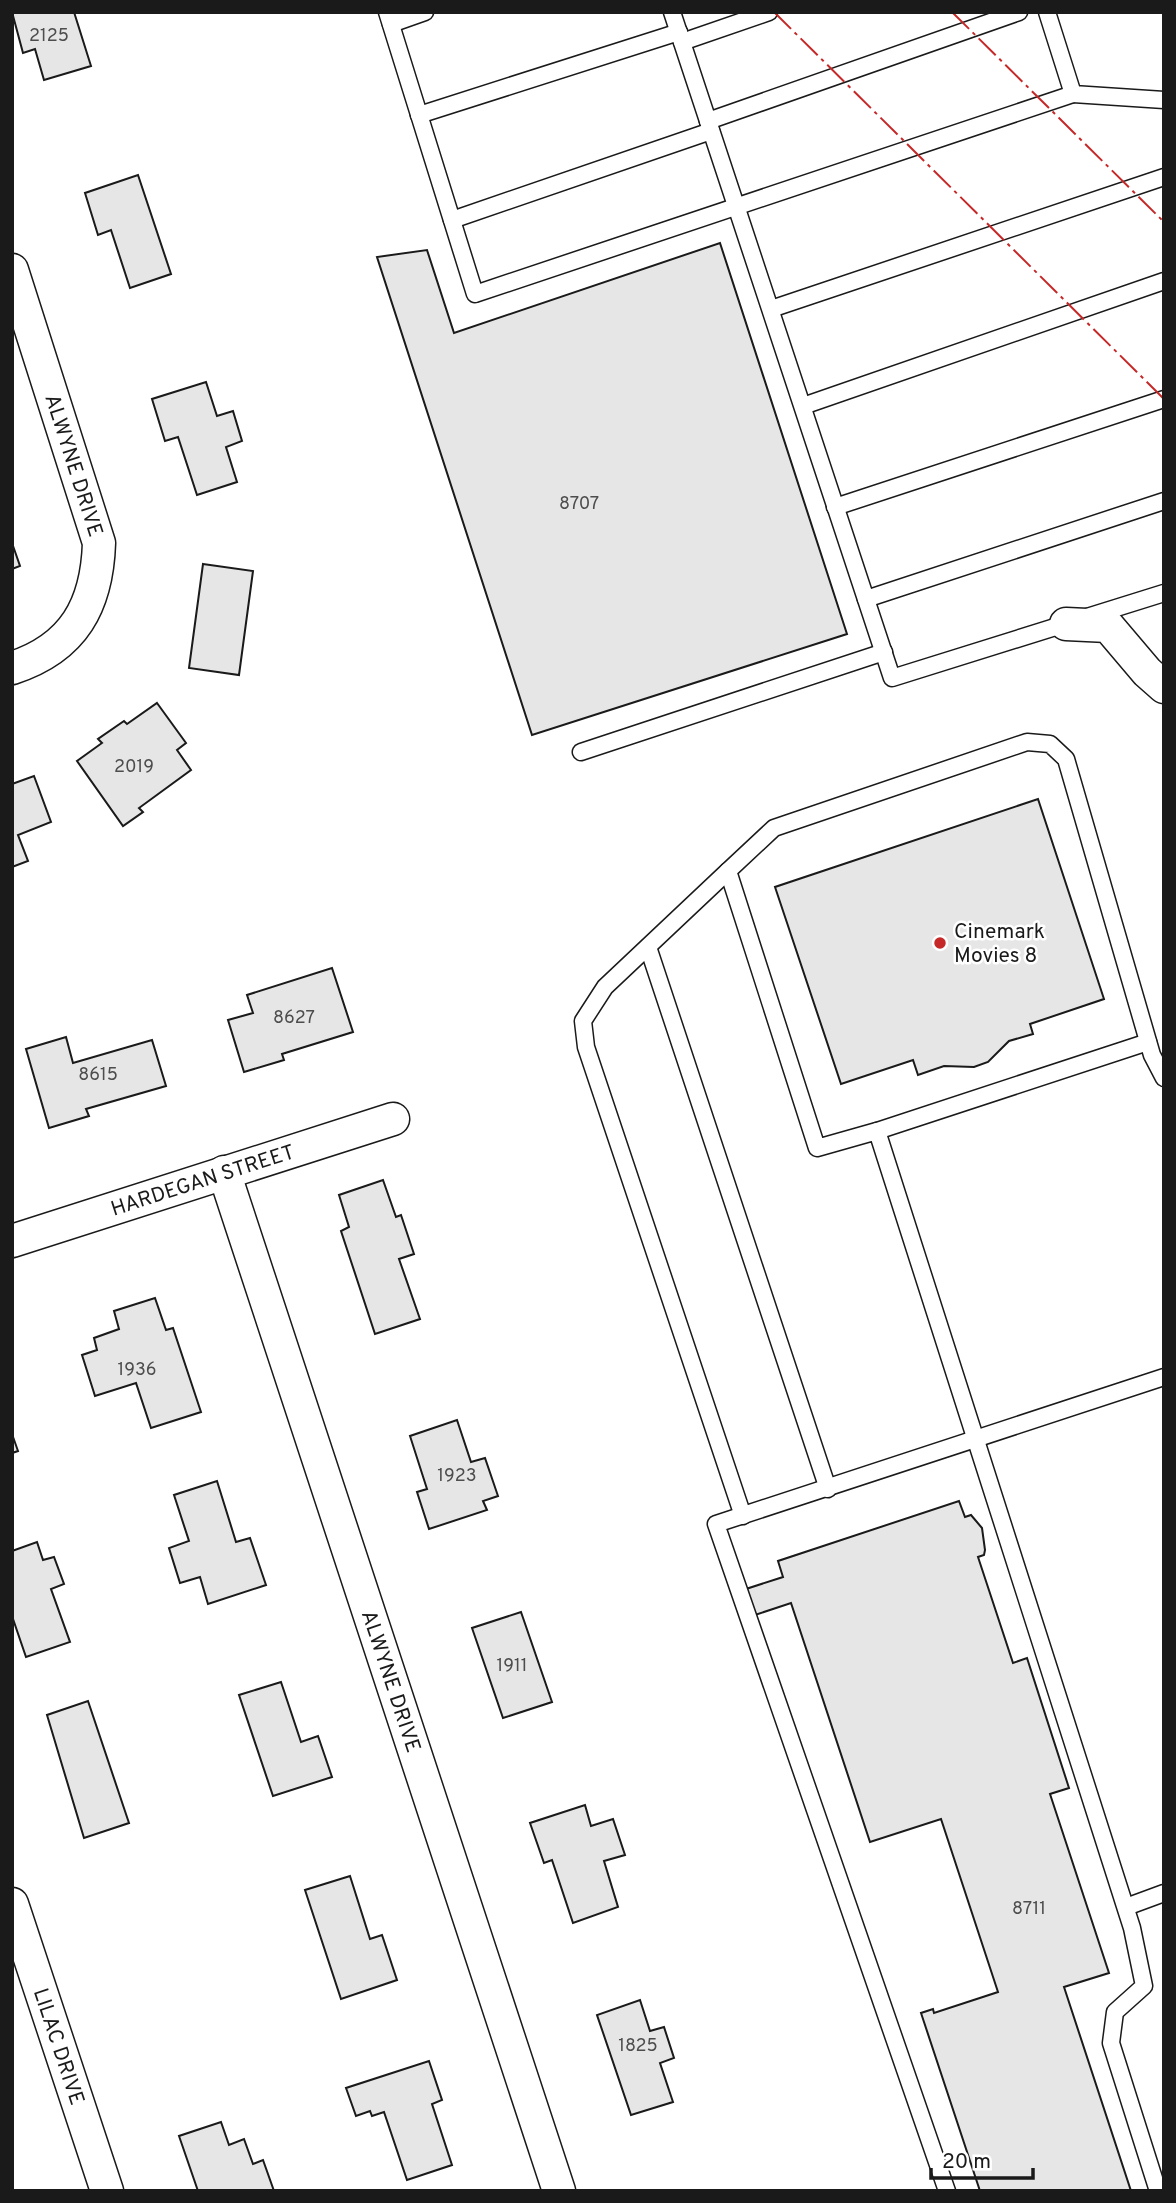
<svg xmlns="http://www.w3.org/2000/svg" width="1176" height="2203" viewBox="0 0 1176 2203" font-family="Overpass,sans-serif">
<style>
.building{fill:#e6e6e6;stroke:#1a1a1a;stroke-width:2}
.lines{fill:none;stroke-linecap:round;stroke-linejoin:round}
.service-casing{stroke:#1a1a1a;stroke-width:19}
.minor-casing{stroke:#1a1a1a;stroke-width:35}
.service{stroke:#fff;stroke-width:16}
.minor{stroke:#fff;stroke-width:32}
.power{stroke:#c62828;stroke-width:2;stroke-dasharray:24 5 3.5 5;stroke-linecap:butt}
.poi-dot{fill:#c62828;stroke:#fff;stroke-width:2.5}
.labels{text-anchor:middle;stroke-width:5;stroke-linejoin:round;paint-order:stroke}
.number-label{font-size:18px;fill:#4d4d4d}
.street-label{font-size:21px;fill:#1a1a1a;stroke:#fff}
.poi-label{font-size:21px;fill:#1a1a1a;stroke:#fff;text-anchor:start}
</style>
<rect width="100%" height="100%" fill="#fff"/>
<g class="building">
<path d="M12,12H74L91,66L44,80L35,49L23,53Z"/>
<path d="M138,175L171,274L130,288L111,230L98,235L85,193Z"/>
<path d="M720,243L847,634L532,735L377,257L427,250L454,333Z"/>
<path d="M206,382L217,416L233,411L242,441L226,447L237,482L197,495L178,437L165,441L152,399Z"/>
<path d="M12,543L20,566L12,569Z"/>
<path d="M203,564L253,571L239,675L189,668Z"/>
<path d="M157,703L186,743L177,750L191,770L139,808L143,812L123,826L77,761L102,743L98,739L124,721L127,724Z"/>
<path d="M34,776L51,822L18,835L28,861L12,867V784Z"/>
<path d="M1038,799L1104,999L1030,1024L1033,1034L1009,1041L988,1062L974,1067L944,1066L918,1075L913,1060L841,1084L775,887Z"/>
<path d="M332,968L353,1032L282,1054L284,1060L244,1072L228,1020L253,1013L247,995Z"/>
<path d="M66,1037L73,1063L152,1040L166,1086L86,1109L89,1116L49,1128L26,1049Z"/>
<path d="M383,1180L396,1217L401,1215L414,1254L399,1259L420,1319L375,1334L341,1231L349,1227L339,1195Z"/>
<path d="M155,1298L166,1330L173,1328L201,1412L151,1428L136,1383L95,1396L82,1355L97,1350L94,1338L119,1329L114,1311Z"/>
<path d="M457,1420L471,1462L485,1458L498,1496L483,1501L487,1510L429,1529L417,1492L427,1489L410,1436Z"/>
<path d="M12,1434L18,1451L12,1453Z"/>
<path d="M217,1481L236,1542L250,1538L266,1585L208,1604L200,1577L180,1583L169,1548L189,1541L174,1495Z"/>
<path d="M959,1501L965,1517L971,1515L982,1528L985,1550L984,1555L978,1557L1013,1663L1027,1658L1069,1788L1050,1794L1109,1973L1064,1987L1131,2191H980L921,2013L933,2009L934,2013L998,1992L941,1819L870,1842L791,1603L755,1615L746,1589L783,1577L778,1561Z"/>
<path d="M37,1542L43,1560L54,1557L64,1584L51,1589L70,1642L26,1657L12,1616V1551Z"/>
<path d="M521,1612L552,1702L503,1718L472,1628Z"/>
<path d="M281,1682L301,1742L318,1736L332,1777L273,1796L239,1695Z"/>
<path d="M88,1701L129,1823L84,1838L47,1715Z"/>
<path d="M585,1805L591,1826L613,1819L625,1855L604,1861L618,1907L573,1923L552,1860L544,1863L530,1823Z"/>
<path d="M350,1876L370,1939L382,1935L397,1980L341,1999L305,1890Z"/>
<path d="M640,2000L650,2031L664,2027L674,2058L660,2063L673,2102L631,2115L597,2015Z"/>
<path d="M429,2061L442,2100L432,2104L452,2165L407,2180L384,2112L372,2116L370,2111L356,2116L346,2088Z"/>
<path d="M221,2122L229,2145L244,2139L253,2164L263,2160L274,2191H198L179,2136Z"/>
</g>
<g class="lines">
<g class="service-casing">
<g id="service">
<path d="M387,12L475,294L1073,94"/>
<path d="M672,12L892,678L1164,593"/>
<path d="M1047,12L1073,94L1164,100"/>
<path d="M391,24L425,12"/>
<path d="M682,42L769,12"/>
<path d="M419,115L679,32"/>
<path d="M708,121L1019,12"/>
<path d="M452,220L711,131"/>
<path d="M771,309L1164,177"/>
<path d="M803,406L1164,281"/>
<path d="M835,507L1164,399"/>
<path d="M866,599L1164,501"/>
<path d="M581,752L884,652"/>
<path d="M728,871L605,987L583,1021L586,1047L743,1516"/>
<path d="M648,947L828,1489"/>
<path d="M877,1131L1148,1042"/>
<path d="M1126,1907L1164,1893"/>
<path d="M947,2191L716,1524L1164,1377"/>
<path d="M1158,2191L1111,2043L1115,2012L1144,1986L1132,1928L877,1131L817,1148L728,871L774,828L1027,742L1050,744L1066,759L1152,1055L1164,1078"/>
</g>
</g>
<g class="minor-casing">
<g id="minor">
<path id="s1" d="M12,270L99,543C97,605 74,648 12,668"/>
<path d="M1066,624L1108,626L1147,672L1164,687"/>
<path id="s2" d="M224,1172L559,2191"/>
<path id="s3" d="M12,1241L393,1119"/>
<path id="s4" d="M12,1904L107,2191"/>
</g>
</g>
<use href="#service" class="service"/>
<use href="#minor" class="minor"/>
<g class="power">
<path d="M774,12L1164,399"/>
<path d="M952,12L1164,222"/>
</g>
</g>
<circle class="poi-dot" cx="940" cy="943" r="7"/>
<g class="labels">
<g class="number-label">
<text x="49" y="41">2125</text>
<text x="579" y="509">8707</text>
<text x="134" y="772">2019</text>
<text x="294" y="1023">8627</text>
<text x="98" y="1080">8615</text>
<text x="137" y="1375">1936</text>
<text x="457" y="1481">1923</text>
<text x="512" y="1671">1911</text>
<text x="1029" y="1914">8711</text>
<text x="638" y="2051">1825</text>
</g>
<g class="street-label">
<text dy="7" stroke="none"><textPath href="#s1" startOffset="205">ALWYNE DRIVE</textPath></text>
<text dy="7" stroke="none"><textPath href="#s3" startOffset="200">HARDEGAN STREET</textPath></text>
<text dy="7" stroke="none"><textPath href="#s2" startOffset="536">ALWYNE DRIVE</textPath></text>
<text dy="7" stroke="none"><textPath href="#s4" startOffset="150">LILAC DRIVE</textPath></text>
</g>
<g class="poi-label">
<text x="954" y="938">Cinemark<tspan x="954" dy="24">Movies 8</tspan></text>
</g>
</g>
<rect width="1176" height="2203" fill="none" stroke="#1a1a1a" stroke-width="28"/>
<path d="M931 2168v10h102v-10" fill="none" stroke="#1a1a1a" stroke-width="3.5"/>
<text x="942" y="2168" font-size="21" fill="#1a1a1a" stroke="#ffffff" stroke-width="5" paint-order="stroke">20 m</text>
</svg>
